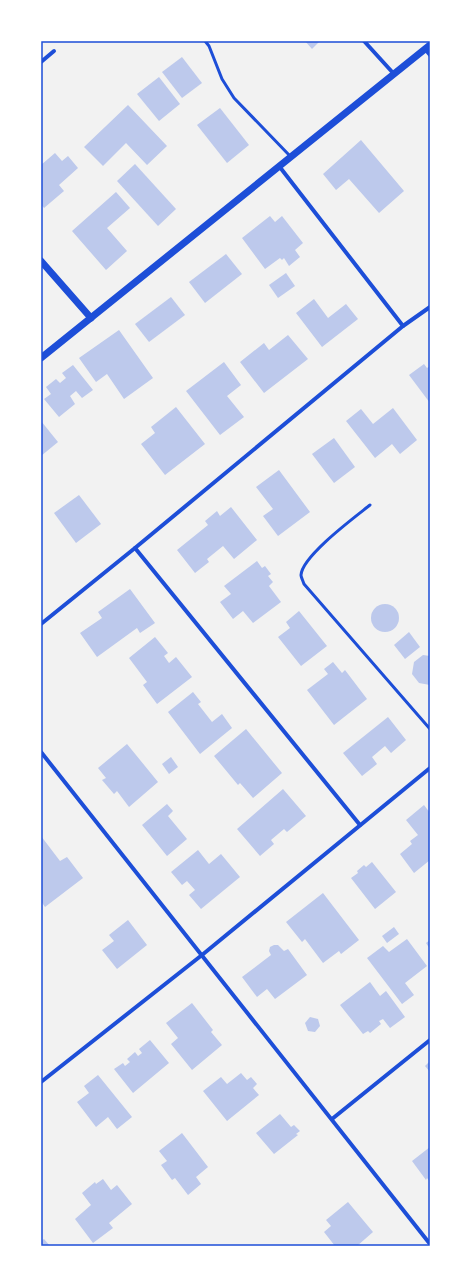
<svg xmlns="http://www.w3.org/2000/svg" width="471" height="1287" viewBox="0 0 471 1287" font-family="Lato,sans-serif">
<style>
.building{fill:#bdc9ec}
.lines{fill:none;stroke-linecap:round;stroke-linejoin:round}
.service{stroke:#1d4ed8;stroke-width:3}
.minor{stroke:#1d4ed8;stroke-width:4}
.tertiary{stroke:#1d4ed8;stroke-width:7}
.neatline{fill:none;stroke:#1d4ed8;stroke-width:1.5}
</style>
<rect width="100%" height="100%" fill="#f2f2f2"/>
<g class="building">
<path d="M305,41H320L312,49Z"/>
<path d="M182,57L202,83L182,98L162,72Z"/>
<path d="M159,77L180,104L159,121L137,94Z"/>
<path d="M128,105L167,146L147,165L126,143L103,166L84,147Z"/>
<path d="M220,108L249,145L227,163L197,125Z"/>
<path d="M361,140L404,191L379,213L349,179L336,190L323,174Z"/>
<path d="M55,153L62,161L68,156L78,168L59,185L64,191L44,208L41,204V165Z"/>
<path d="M135,164L176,209L158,226L117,181Z"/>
<path d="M116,192L130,208L107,228L127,251L106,270L72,231Z"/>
<path d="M270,216L275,222L282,216L303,243L295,250L300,257L289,266L284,258L282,260L280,258L265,269L242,238Z"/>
<path d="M226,254L242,274L205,303L189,282Z"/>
<path d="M286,273L295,286L278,298L269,285Z"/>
<path d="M171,297L185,315L149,342L135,324Z"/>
<path d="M314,299L328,318L346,304L358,319L322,347L296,313Z"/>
<path d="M119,330L153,378L124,399L107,374L96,382L79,358Z"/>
<path d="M288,335L308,359L264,393L240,362L264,343L269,350Z"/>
<path d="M224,362L241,385L227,396L244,417L220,435L186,391Z"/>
<path d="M424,364L427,368L430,366V403L409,375Z"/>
<path d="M73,365L93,390L82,398L76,391L70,396L75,404L59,417L44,399L51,394L46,387L56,379L60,383L66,378L62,373Z"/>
<path d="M176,407L205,444L165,475L141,444L155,433L151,427Z"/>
<path d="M393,408L417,440L400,454L392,444L375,458L346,421L361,409L373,424Z"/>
<path d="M41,421L58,442L41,456Z"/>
<path d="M334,438L355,467L334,483L312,454Z"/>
<path d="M279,470L310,512L278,536L263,516L273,509L256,487Z"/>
<path d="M79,495L101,524L76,543L54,513Z"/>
<path d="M231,507L257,540L234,559L223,546L207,559L209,562L195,573L177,550L208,525L205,521L217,511L220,516Z"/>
<path d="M257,561L262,568L265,566L271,574L268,576L273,582L269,586L281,602L253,623L243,611L233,619L220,602L231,594L224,586Z"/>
<path d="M130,589L155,623L140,633L137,628L97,657L80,633L102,618L98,612Z"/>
<circle cx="385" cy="618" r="14"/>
<path d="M299,611L327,646L301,666L278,637L290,628L286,622Z"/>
<path d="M409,632L420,647L405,659L394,645Z"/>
<path d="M155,637L168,653L164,656L169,663L176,657L192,677L157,704L143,685L147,682L129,658Z"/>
<path d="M423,655L430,656V685L419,683L412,674L414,662Z"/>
<path d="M333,662L342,673L345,670L367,699L334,725L307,690L328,674L324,669Z"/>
<path d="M193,692L201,702L198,704L212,722L222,714L232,728L200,754L168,712Z"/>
<path d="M388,717L406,740L391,753L385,746L372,757L377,764L362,776L343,753Z"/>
<path d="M246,729L282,773L253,798L240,783L238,785L214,756Z"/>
<path d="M127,744L158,782L129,807L117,791L114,794L102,780L106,778L98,768Z"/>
<path d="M171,757L178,767L169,774L162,764Z"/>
<path d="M283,789L306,816L287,832L284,829L271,840L274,844L260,856L237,829Z"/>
<path d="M167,804L173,811L168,816L187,839L167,856L142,825Z"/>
<path d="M424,805L430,813V860L414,873L400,854L412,844L410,841L418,835L406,820Z"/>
<path d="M41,836L60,861L67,857L83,878L45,907L41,901Z"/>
<path d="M198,850L209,864L221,854L240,877L201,909L189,895L195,890L187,881L182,885L171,872Z"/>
<path d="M372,862L396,892L375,909L351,878L358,873L357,871L364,865L366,867Z"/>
<path d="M323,893L359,940L341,954L339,951L323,963L305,939L302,942L286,922Z"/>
<path d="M128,920L147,945L117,969L102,950L114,941L109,935Z"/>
<path d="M394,927L399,934L387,943L382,936Z"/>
<path d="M407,939L427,966L405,983L414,995L402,1004L367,958L383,946L389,952Z"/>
<path d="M430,940V949L426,943Z"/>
<path d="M274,945H278L284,951L288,949L307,975L275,999L267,989L257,997L242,977L271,955L269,951L270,947Z"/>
<path d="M370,982L380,996L386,991L405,1017L390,1028L383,1019L379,1021L381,1024L370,1033L368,1031L363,1034L340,1005Z"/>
<path d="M192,1003L213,1030L211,1032L222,1045L192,1070L171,1044L178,1038L166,1023Z"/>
<path d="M310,1017L318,1019L320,1026L315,1032L308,1031L305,1023Z"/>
<path d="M150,1040L169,1063L133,1093L114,1069L123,1063L125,1066L130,1062L127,1059L135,1052L138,1056L142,1053L139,1049Z"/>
<path d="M430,1061V1072L425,1066Z"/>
<path d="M241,1073L247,1080L251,1077L257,1084L253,1088L259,1095L227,1121L203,1091L221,1077L227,1084Z"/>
<path d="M98,1075L132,1117L117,1129L108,1117L96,1127L77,1102L89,1093L84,1086Z"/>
<path d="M280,1114L291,1127L294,1125L300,1131L296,1134L298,1135L274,1154L256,1133Z"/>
<path d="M182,1133L208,1167L196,1177L201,1184L188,1195L175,1178L172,1180L161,1165L167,1161L159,1151Z"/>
<path d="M430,1147V1182L427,1178L426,1180L412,1161Z"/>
<path d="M103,1179L111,1190L117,1185L132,1204L109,1223L113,1228L93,1243L75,1219L91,1205L82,1193L95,1182L96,1184Z"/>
<path d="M348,1202L373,1232L357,1246H335L324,1232L331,1226L326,1220Z"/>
<path d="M44,1239L50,1246H41V1241Z"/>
</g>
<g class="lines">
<g class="service">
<path d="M205,41L209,46L222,79L234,98L291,157"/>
<path d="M370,505C355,517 302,556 301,575C301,577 303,581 304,584L430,729"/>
</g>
<g class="minor">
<path d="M364,41L394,74"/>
<path d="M425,49L430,55"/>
<path d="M41,62L54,51"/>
<path d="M279,166L403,326"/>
<path d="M135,548L360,825"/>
<path d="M41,624L135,548L403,326L430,307"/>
<path d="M41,752L430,1244"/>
<path d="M41,1082L202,955L430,768"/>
<path d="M332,1119L430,1040"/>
</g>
<g class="tertiary">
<path d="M41,261L91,318"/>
<path d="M41,358L430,45"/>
</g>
</g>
<rect width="471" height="1287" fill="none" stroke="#ffffff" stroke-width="84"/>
<rect x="42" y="42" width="387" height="1203" class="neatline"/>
</svg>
